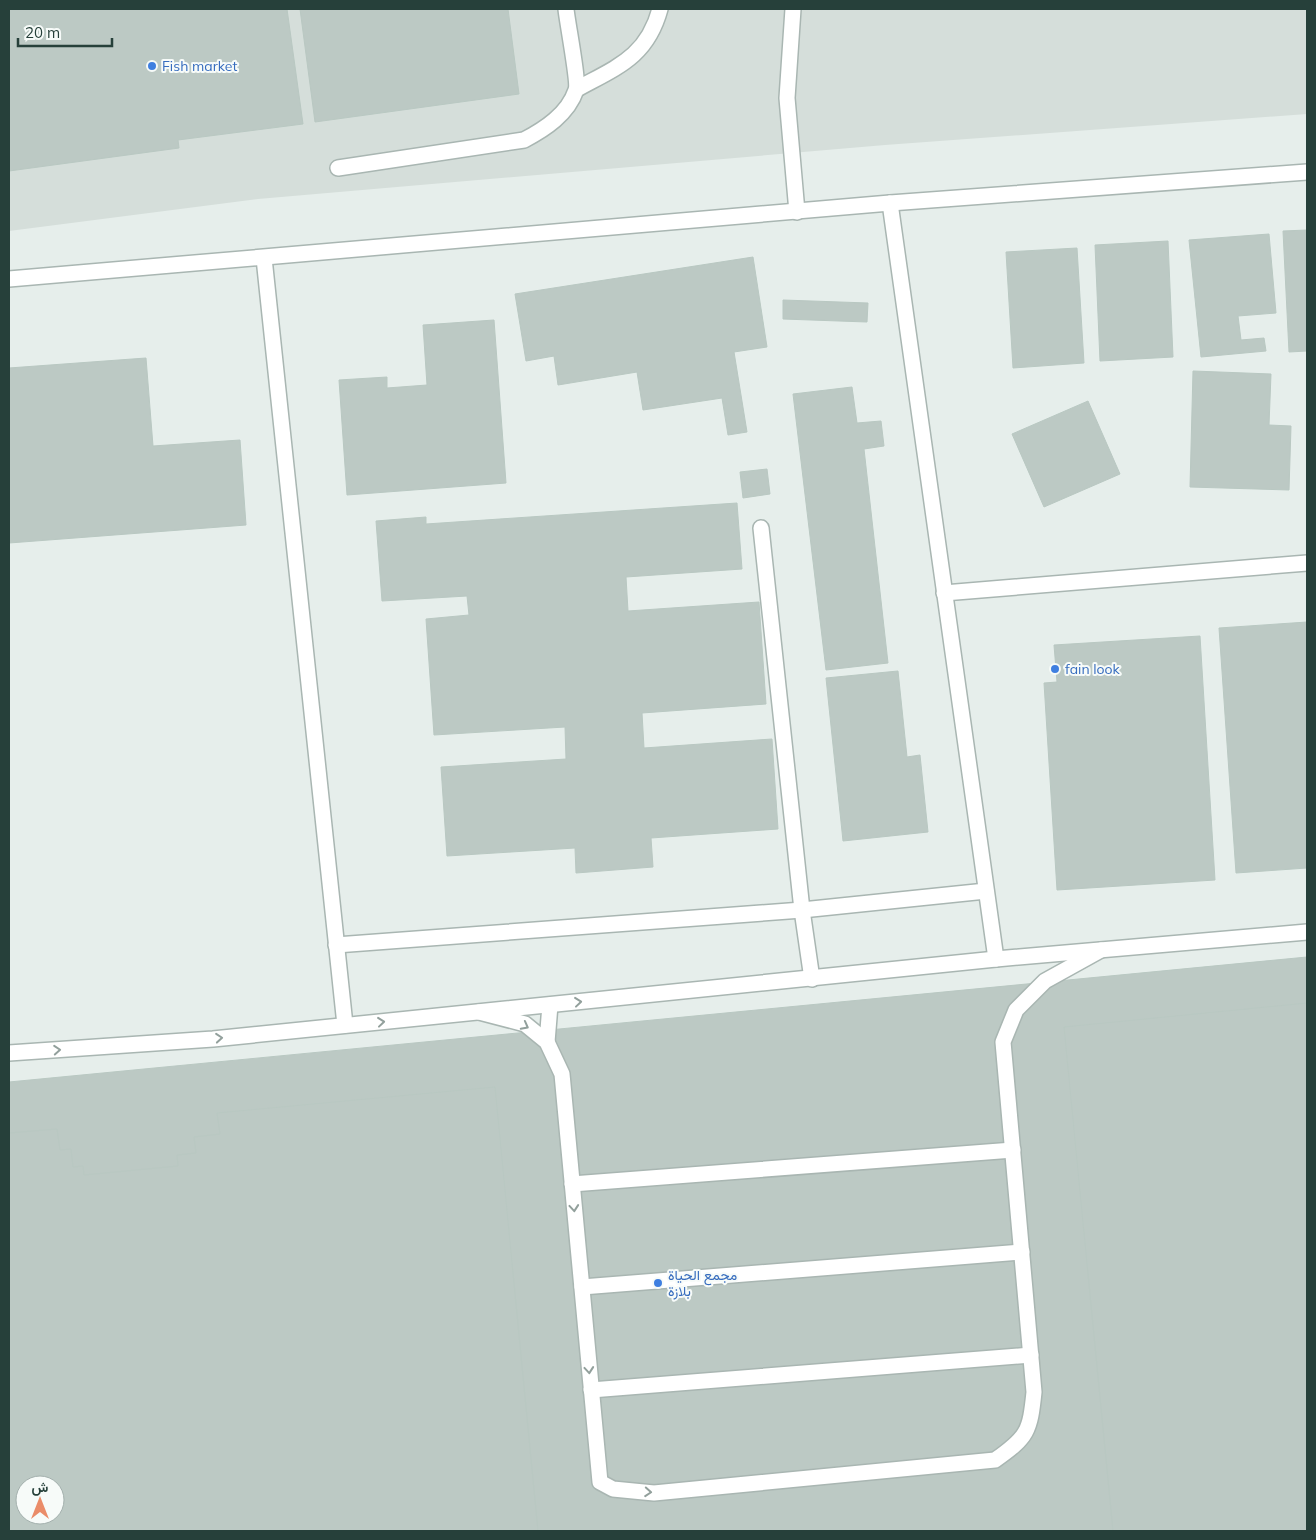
<svg xmlns="http://www.w3.org/2000/svg" width="1316" height="1540" viewBox="0 0 1316 1540" font-family="Mulish,Vazirmatn,sans-serif">
<style>
.built{fill:#d5deda}
.building{fill:#bcc9c4;stroke:#b9c8c2;fill-rule:evenodd}
.lines{fill:none;stroke-linecap:round;stroke-linejoin:round}
.minor-casing{stroke:#a9b6b2;stroke-width:18}
.minor{stroke:#fff;stroke-width:15}
.oneway{stroke:#92a09c}
.shop-dot{fill:#3f7fe0;stroke:#f7fbf9;stroke-width:2}
.labels{text-anchor:middle;stroke-width:4;stroke-linejoin:round;paint-order:stroke}
.shop-label{font-size:14px;fill:#366cbe;stroke:#f7fbf9;text-anchor:start}
</style>
<rect width="100%" height="100%" fill="#e6eeeb"/>
<path class="built" d="M9,9H1307V114L885,145L258,199L9,231Z"/>
<g class="building">
<path d="M9,9H287L303,124L178,140L179,148L9,171Z"/>
<path d="M300,9H508L519,94L315,122Z"/>
<path d="M1307,230V351L1289,352L1283,231Z"/>
<path d="M1269,234L1276,313L1238,316L1241,340L1264,338L1266,351L1201,357L1189,240Z"/>
<path d="M1168,241L1173,357L1100,361L1095,245Z"/>
<path d="M1077,248L1084,363L1013,368L1006,252Z"/>
<path d="M753,257L767,347L734,352L747,432L728,435L722,398L643,410L637,372L558,385L554,356L526,361L515,294Z"/>
<path d="M783,300L868,303L867,322L783,319Z"/>
<path d="M494,320L506,483L347,495L339,380L387,377V388L427,385L423,325Z"/>
<path d="M146,358L153,446L240,440L246,525L9,543V368Z"/>
<path d="M1193,371L1271,374L1269,425L1291,426L1289,490L1190,487Z"/>
<path d="M852,387L857,423L881,421L884,446L864,449L888,663L826,670L793,394Z"/>
<path d="M1088,401L1120,474L1044,507L1012,434Z"/>
<path d="M767,469L770,494L743,498L740,472Z"/>
<path d="M737,503L742,569L626,577L628,611L759,602L766,704L642,713L644,748L772,739L778,829L651,838L653,867L576,873L575,848L447,856L441,767L566,759L565,727L434,735L426,619L469,615L467,596L382,601L376,521L426,517V524Z"/>
<path d="M1307,622V868L1236,873L1219,628Z"/>
<path d="M1200,636L1215,880L1057,890L1044,683L1057,682L1054,645Z"/>
<path d="M898,671L907,757L920,755L928,832L843,841L826,678Z"/>
<path d="M1307,957V1531H9V1082ZM25,1485H55V1515H25Z"/>
<path d="M1307,1003V1531H1113L1064,1027Z"/>
<path d="M495,1087L538,1531H9V1133L57,1129L60,1150L71,1149L73,1167L83,1166L84,1175L178,1166L177,1155L196,1153L194,1137L220,1134L217,1113ZM25,1485H55V1515H25Z"/>
</g>
<g class="lines">
<g class="minor-casing">
<g id="minor">
<path d="M793,9L787,98L797,212"/>
<path d="M577,89C617,67 647,57 660,9"/>
<path d="M338,168L524,140C545,129 568,114 576,90C579,82 567,21 566,9"/>
<path d="M890,203L996,959"/>
<path d="M264,258L345,1025"/>
<path d="M9,279L890,203L1307,172"/>
<path d="M761,528L802,910L812,979"/>
<path d="M944,593L1307,563"/>
<path d="M336,945L802,910L986,891"/>
<path d="M479,1012L525,1024L547,1042L562,1074L600,1482L613,1489L654,1493L995,1460C1028,1437 1030,1431 1034,1392L1003,1042L1016,1010L1045,981L1101,950"/>
<path d="M547,1042L550,1005"/>
<path d="M9,1053L213,1039L996,959L1307,932"/>
<path d="M572,1184L1013,1150"/>
<path d="M582,1287L1022,1252"/>
<path d="M591,1390L1031,1355"/>
</g>
</g>
<use href="#minor" class="minor"/>
</g>
<defs><path id="oneway-chevron" d="M-2-3.5L2.5 0L-2 3.5" fill="none" stroke-width="1.6" stroke-linecap="round" stroke-linejoin="round" transform="scale(1.25)"/></defs>
<g class="oneway">
<use href="#oneway-chevron" transform="translate(578 1002) rotate(-6)"/>
<use href="#oneway-chevron" transform="translate(381 1022) rotate(-6)"/>
<use href="#oneway-chevron" transform="translate(525 1026) rotate(28)"/>
<use href="#oneway-chevron" transform="translate(219 1038) rotate(-5)"/>
<use href="#oneway-chevron" transform="translate(57 1050) rotate(-4)"/>
<use href="#oneway-chevron" transform="translate(574 1208) rotate(85)"/>
<use href="#oneway-chevron" transform="translate(589 1370) rotate(85)"/>
<use href="#oneway-chevron" transform="translate(648 1492) rotate(4)"/>
</g>
<g class="shop-dot">
<circle cx="152" cy="66" r="5"/>
<circle cx="1055" cy="669" r="5"/>
<circle cx="658" cy="1283" r="5"/>
</g>
<g class="labels">
<g class="shop-label">
<text x="162" y="71">Fish market</text>
<text x="1065" y="674">fain look</text>
<text x="668" y="1280">مجمع الحياة<tspan x="668" dy="16">بلازة</tspan></text>
</g>
</g>
<rect width="1316" height="1540" fill="none" stroke="#26403a" stroke-width="20"/>
<g transform="translate(40 1500)"><circle r="24" fill="#f7fbf9" stroke="#a3b0ad"/>
<path d="M0-4L9 19L0 12L-9 19Z" fill="#ea8c69"/>
<text y="-8" font-size="14" font-weight="bold" text-anchor="middle" fill="#26403a">ش</text>
</g>
<path d="M18 38v8h94v-8" fill="none" stroke="#26403a" stroke-width="2.5"/>
<text x="25" y="38" font-size="15" fill="#26403a" stroke="#f7fbf9" stroke-width="4" paint-order="stroke">20 m</text>
</svg>
